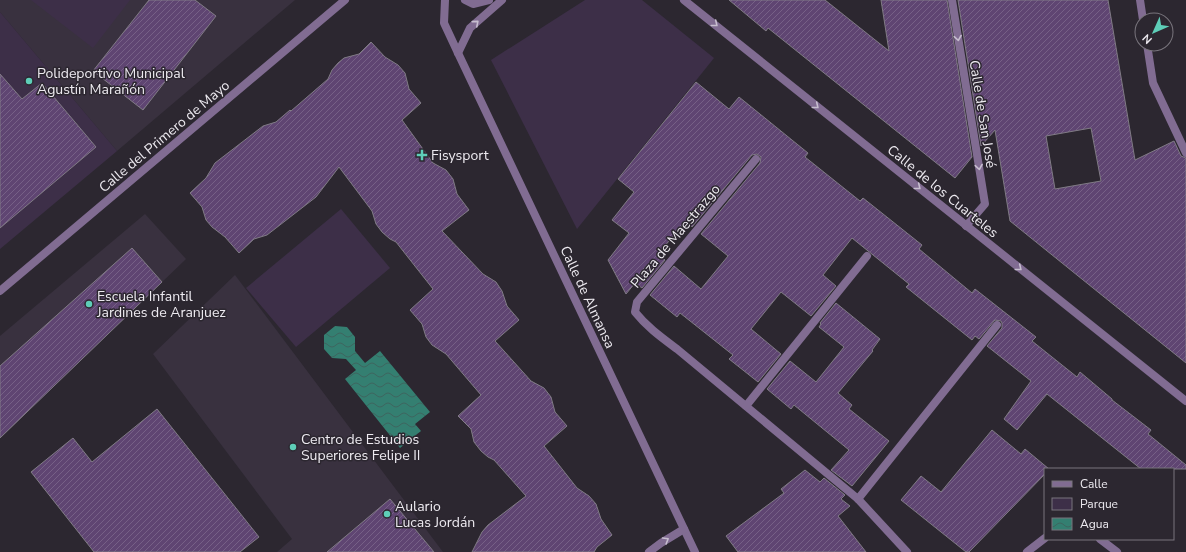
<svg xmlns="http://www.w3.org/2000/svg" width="1186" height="552" viewBox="0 0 1186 552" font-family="'Nunito Sans',sans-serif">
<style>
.built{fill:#39313f}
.park{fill:#3d2f48}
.water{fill:url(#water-waves)}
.building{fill:url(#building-hatch);stroke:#807b85;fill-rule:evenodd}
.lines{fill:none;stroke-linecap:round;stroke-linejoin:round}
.street{stroke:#816c92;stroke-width:8}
.oneway{stroke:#c7becf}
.poi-dot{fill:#5eceb8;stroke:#2c2730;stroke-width:1.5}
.labels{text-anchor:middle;stroke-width:3;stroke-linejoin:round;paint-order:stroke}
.poi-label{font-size:14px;fill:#edeaf0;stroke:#2c2730;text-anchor:start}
.street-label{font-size:14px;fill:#edeaf0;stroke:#2c2730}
</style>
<defs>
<pattern id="water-waves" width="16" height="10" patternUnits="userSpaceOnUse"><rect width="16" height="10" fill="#347f71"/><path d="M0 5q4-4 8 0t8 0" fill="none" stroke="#3d655f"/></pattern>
<pattern id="building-hatch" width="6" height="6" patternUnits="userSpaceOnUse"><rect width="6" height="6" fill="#5f4572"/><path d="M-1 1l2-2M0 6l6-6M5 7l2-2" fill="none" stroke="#766086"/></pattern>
</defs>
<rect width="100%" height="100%" fill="#2c2730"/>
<g class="built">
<path d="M0,0H295L117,151L0,12Z"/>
<path d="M145,214L186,259L0,438V336Z"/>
<path d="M235,275L443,552H277L292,539L153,354Z"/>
</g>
<g class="park">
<path d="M31,0H130L93,48Z"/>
<path d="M585,0H642L714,58L577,229L491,60Z"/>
<path d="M0,12L117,151L0,249Z"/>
<path d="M341,209L390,268L296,347L246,288Z"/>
</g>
<path class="water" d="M335,326L347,327L355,337V351L365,363L380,351L430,412L415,424L421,431L400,448L345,379L356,370L346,359L332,358L324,349V335Z"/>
<g class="building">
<path d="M149,0H195L216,16L143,110L93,71Z"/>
<path d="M729,0H825L889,51L881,0H947L972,157L955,178L768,28L766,31Z"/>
<path d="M958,0H1108L1135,160L1174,141L1181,156L1186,158V363L1010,221L995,130L981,146ZM1091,128L1101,181L1055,189L1046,136Z"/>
<path d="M371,42L385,57L398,65L405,73L409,89L421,103L402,120L433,163L446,170L453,179L457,194L469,210L442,231L483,274L496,282L502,291L507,306L519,320L495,341L531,381L544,388L551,397L555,412L567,426L544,446L577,488L589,496L596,504L601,519L612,535L597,547L594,552H472L482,532L488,525L526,496L494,460L488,457L481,451L474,442L471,429L458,416L481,395L446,354L432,345L426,337L422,324L410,310L433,289L396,242L390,239L382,232L376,224L372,211L339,167L316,197L267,235L254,239L239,253L225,237L212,227L206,220L202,207L190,193L206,178L215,163L263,126L276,122L290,110L291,111L328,79L332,70L338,63L344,58L359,54Z"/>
<path d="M0,74L22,99L42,83L96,147L0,228Z"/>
<path d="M696,82L729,109L739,97L808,153L805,157L860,201L863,198L922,245L919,249L972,293L975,289L1036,337L1032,341L1077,377L1080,372L1112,399V400L1151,430L1148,434L1186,465V469H1141L1047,394L1017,430L1004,419L1031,381L987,346L1002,328V323L1001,321L995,320L979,339L975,336L972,340L906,287L909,284L852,238L823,275L836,286L811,316L781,292L751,329L781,354L758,382L753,378L729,359L733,355L680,313L677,317L650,295L674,266L701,289L728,256L701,234L760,163L761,157L757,154L752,155L692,227L686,221L658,254L665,260L642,288L635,283L626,294L608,260L629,233L612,220L634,192L618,179Z"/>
<path d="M132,248L162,282L0,438V366Z"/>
<path d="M836,303L880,339L872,350L873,351L838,393L852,405L849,409L889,441L852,486L831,470L849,450L794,405L791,409L767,389L790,361L816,382L844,347L819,327L821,324L820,323Z"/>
<path d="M157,409L259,537L240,552H94L31,472L73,438L92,462Z"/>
<path d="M992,430L1021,454L1025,449L1049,469H1045V474L969,552H966L901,500L921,476L941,492Z"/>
<path d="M805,470L820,482L824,478L845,495L841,499L850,506L838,516L866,552H738L726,536L784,493L781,489Z"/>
<path d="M390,499L434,552H327Z"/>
</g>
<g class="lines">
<g class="street">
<path d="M445,0L444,23L458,53L695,552"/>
<path d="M465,0L473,4L489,0"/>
<path d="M684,0L1186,401"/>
<path d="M952,0L985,204L966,226"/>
<path d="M1140,0L1143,20"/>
<path d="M1147,44L1153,83L1186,153"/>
<path d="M458,53L470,28L502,0"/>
<path d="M756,159L637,302L635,312C647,327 661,337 677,349L858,499L907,552"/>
<path d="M0,291L345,0"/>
<path d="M746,406L867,256"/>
<path d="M858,499L997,325"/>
<path d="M1100,539L1117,552"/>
<path d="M649,552L661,543L684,529"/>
<path d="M1027,552L1045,538"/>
</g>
</g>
<defs><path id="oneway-chevron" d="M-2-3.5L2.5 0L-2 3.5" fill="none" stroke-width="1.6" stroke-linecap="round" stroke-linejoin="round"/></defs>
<g class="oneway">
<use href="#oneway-chevron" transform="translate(476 23) rotate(-41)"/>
<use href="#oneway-chevron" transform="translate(715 24) rotate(39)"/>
<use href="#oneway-chevron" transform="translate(958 38) rotate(81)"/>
<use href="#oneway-chevron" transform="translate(816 106) rotate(39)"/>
<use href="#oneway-chevron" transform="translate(979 167) rotate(81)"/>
<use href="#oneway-chevron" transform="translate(918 187) rotate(39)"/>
<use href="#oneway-chevron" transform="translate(1019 268) rotate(39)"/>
<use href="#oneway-chevron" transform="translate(666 540) rotate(-31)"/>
</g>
<g class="poi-dot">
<circle cx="29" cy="81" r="4"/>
<path d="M420 149h4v4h4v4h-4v4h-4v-4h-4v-4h4z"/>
<circle cx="89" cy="304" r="4"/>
<circle cx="293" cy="447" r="4"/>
<circle cx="387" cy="514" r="4"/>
</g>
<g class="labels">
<g class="poi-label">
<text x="37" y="78">Polideportivo Municipal<tspan x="37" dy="16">Agustín Marañón</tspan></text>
<text x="431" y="160">Fisysport</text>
<text x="97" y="301">Escuela Infantil<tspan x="97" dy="16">Jardines de Aranjuez</tspan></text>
<text x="301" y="444">Centro de Estudios<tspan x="301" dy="16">Superiores Felipe II</tspan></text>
<text x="395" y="511">Aulario<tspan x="395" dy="16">Lucas Jordán</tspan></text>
</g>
<g class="street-label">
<text transform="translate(983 114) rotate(81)" y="5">Calle de San José</text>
<text transform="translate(164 136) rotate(-40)" y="5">Calle del Primero de Mayo</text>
<text transform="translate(943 191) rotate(39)" y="5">Calle de los Cuarteles</text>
<text transform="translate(675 236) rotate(-50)" y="5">Plaza de Maestrazgo</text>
<text transform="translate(588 297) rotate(65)" y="5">Calle de Almansa</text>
</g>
</g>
<rect x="1044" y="468" width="130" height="72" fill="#2c2730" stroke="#79757d"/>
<rect x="1052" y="481" width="20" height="6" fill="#816c92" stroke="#79757d"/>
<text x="1080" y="488" font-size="12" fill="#edeaf0">Calle</text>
<rect x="1052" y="498" width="20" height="12" fill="#3d2f48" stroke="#79757d"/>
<text x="1080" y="508" font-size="12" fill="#edeaf0">Parque</text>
<rect x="1052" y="518" width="20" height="12" fill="url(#water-waves)" stroke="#79757d"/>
<text x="1080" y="528" font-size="12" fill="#edeaf0">Agua</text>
<g transform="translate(1154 32) rotate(225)"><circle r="19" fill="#2c2730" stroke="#79757d"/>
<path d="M0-3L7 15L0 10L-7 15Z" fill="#5eceb8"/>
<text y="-6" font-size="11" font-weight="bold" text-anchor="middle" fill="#edeaf0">N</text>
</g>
</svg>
